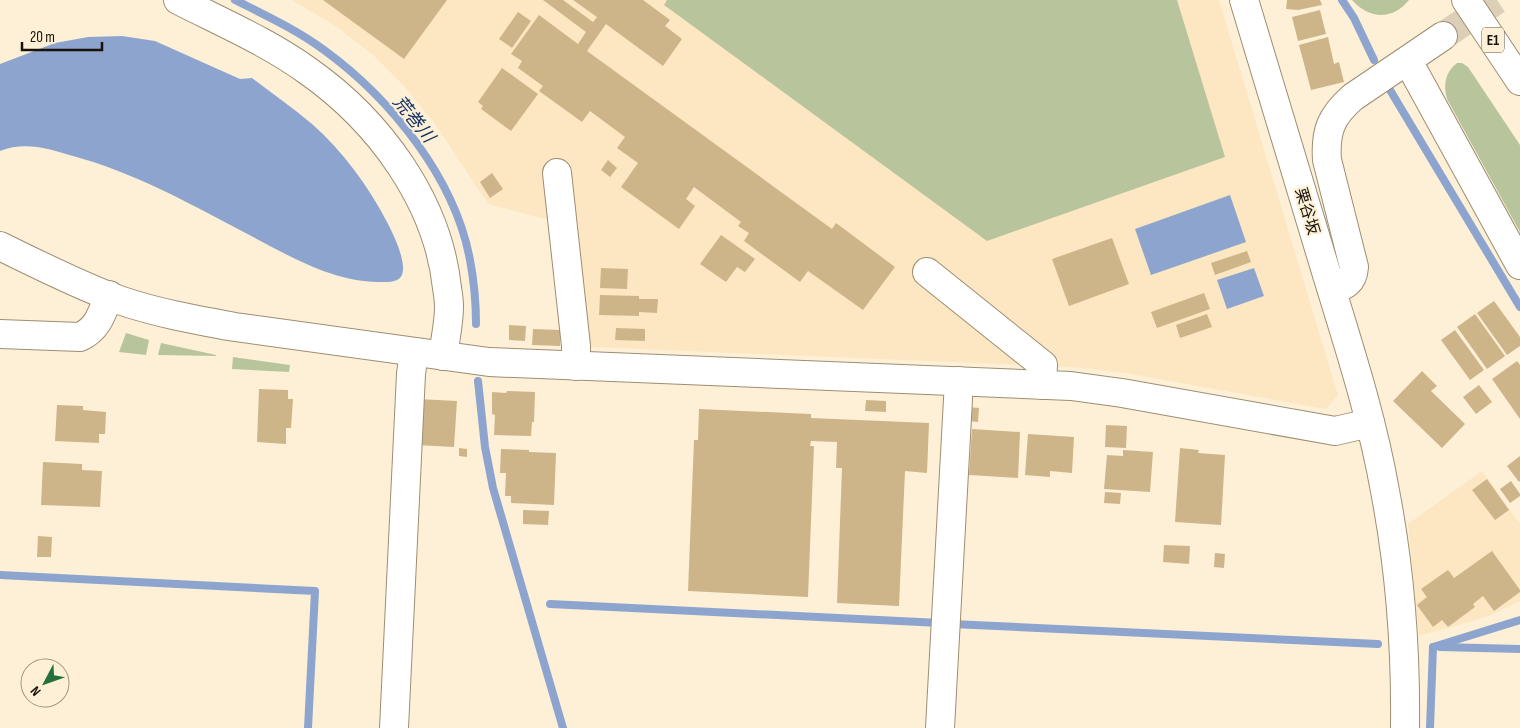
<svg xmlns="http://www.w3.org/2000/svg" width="1520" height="728" viewBox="0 0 1520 728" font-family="'Sofia Sans Condensed','Noto Sans JP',sans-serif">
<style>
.built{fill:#fce7c2}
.green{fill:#b8c59c}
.water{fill:#8da5ce}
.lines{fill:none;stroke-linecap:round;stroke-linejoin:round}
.stream{stroke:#8da5ce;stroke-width:8}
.building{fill:#ceb589}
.minor-tunnel{stroke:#dbcfb8;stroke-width:28;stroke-dasharray:28 14;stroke-linecap:butt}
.minor-casing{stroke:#9d8e72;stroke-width:30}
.highway-casing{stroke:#9d8e72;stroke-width:30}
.minor{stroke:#fff;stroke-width:28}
.highway{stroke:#fff;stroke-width:28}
.labels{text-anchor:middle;stroke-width:4.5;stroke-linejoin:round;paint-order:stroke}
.shield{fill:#fdf0d7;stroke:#5d5546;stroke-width:1}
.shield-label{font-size:15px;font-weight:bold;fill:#181208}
.street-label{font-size:16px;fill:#181208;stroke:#fdf0d7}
.water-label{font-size:18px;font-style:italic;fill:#163265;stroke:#fdf0d7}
</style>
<rect width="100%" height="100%" fill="#fdf0d7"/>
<g class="built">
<path d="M292,0H1219L1338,395L1326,409L1125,373L1073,367L568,346L554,221L488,204L433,121L405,87L373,55L337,27Z"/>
<path d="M1482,471L1520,524V601L1489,616L1419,636L1408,524Z"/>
</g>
<g class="green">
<path d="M667,0H1177L1225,157L987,241L664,5Z"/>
<path d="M1352,0H1409C1392,21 1369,19 1352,0Z"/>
<path d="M1457,63H1462L1468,67L1520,145V232L1447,99C1443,85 1445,72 1457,63Z"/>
<path d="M126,333L149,340L146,355L119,352Z"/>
<path d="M161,343L216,355V356L158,355Z"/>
<path d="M233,357L290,365L289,372L232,369Z"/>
</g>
<g class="water">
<path d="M122,36L155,41L240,79L252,78C272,93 293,108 312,124C343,151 368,186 387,222C393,233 410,268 400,278C394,283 385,282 378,282C327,281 283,252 238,229C185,201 132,172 73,156C48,149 26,141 0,151V64L55,43L88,37Z"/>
<path d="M1230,195L1246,242L1151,275L1135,229Z"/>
<path d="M1254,268L1264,296L1227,309L1217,280Z"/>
</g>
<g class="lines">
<g class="stream">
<path d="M235,0C265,15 297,30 324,50C390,98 455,178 470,260C474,281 476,303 476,324"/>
<path d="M1342,0L1354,18L1374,60"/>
<path d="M1390,90L1520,307"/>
<path d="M478,381L485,447L493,488L563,728"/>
<path d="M0,575L315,591L308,728"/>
<path d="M550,604L940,623"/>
<path d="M952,624L1378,644"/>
<path d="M1433,647L1520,620"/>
<path d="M1440,647L1520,649"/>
<path d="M1430,728L1433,647"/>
</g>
</g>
<g class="building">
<path d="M323,0H447L404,59Z"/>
<path d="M543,0H563L593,22L597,17L573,0H643L670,20L665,26L682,39L663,66L606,24L587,51L832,229L836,223L895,267L863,310L808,271L800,282L744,241L749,233L738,226L741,222L694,187L686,199L695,206L679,229L621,187L638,163L617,148L625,137L590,111L582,122L539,91L543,86L518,68L522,61L511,54L539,15L578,44L586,32Z"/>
<path d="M1287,0H1320L1322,5L1298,10L1286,9Z"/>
<path d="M1320,10L1326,34L1298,41L1292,17Z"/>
<path d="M518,12L531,21L512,48L499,39Z"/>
<path d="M1328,37L1334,64L1339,62L1344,82L1311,90L1299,45Z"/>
<path d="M502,68L538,94L511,131L481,109L483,106L478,102Z"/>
<path d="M608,160L617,168L610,177L601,170Z"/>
<path d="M492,173L503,189L490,198L480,182Z"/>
<path d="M721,235L755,259L745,272L737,267L726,282L700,264Z"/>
<path d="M1112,238L1129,284L1069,306L1052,259Z"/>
<path d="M1247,251L1251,262L1215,275L1211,263Z"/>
<path d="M601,268L628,269L627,289L600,288Z"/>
<path d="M1204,293L1210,309L1157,328L1151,312Z"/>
<path d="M600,295L639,296V299H658L657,313L639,312V316L599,315Z"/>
<path d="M1494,301L1520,337V346L1507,355L1477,313Z"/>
<path d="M1207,314L1212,327L1180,338L1176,325Z"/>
<path d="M1475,314L1505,356L1487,369L1457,327Z"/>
<path d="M509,325L526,326L525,341L509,340Z"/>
<path d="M616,328L645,329V341L615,340Z"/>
<path d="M533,329L560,330V346L532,345Z"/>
<path d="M1455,330L1484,370L1470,380L1441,340Z"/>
<path d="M1517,361L1520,365V419L1492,379Z"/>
<path d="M1422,371L1437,386L1431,391L1465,424L1442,448L1393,401Z"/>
<path d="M1479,385L1492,402L1476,414L1463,397Z"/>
<path d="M259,389L288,390V399H293L291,428H286V444L257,442Z"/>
<path d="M507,391L535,392L534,422H532L531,436L494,435L495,415L492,414V392L506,393Z"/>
<path d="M418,399L457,401L454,447L416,445Z"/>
<path d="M866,400L886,401V412L865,411Z"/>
<path d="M57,405L83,406V410L106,412L105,434H99V443L55,441Z"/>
<path d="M969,407L979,408L978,422L969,421Z"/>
<path d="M699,409L811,414V418L929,423L927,473L905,471L899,606L837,603L842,468H836L837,442L811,441L810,446H814L808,597L688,591L694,440H698Z"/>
<path d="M1106,425L1127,426L1126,448L1105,447Z"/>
<path d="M972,429L1020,432L1018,478L969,475Z"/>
<path d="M1028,434L1074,437L1072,473L1050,471V477L1025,475Z"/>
<path d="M459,448L467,449V457L459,456Z"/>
<path d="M1180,448L1199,450L1198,453L1225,455L1221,525L1175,522Z"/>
<path d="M501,449L529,450V452L556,453L554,505L511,503V496H505L506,473H500Z"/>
<path d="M1123,450L1153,452L1150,492L1104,489L1107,455L1123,456Z"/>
<path d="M1520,456V481L1519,482L1507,466Z"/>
<path d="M43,462L82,464V470L102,471L100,507L41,505Z"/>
<path d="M1487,479L1509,510L1495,520L1472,490Z"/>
<path d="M1511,481L1520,494V496L1510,503L1500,489Z"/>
<path d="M1105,492L1121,493L1120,504L1104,503Z"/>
<path d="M523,510L549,511L548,525L523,524Z"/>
<path d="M38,536L52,537L51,557H37Z"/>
<path d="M1164,545L1190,546L1189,564L1163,562Z"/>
<path d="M1492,551L1520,590V592L1494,611L1483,596L1473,604L1475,607L1448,627L1442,620L1433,627L1417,605L1427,597L1421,589L1448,570L1454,578Z"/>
<path d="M1215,553L1225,554L1224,568L1214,567Z"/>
</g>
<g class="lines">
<path class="minor-tunnel" d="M1443,36L1497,0"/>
<g class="minor-casing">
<g id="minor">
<path d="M178,0C221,22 268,42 308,71C379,121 438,201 447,288C448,294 449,301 449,307C449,323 445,340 443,356"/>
<path d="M1244,0C1272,92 1299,184 1327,275C1349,347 1372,417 1385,491C1400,569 1406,648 1405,728"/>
<path d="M1408,61L1520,265"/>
<path d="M557,173L576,346V366"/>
<path d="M0,246C39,265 78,285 119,300C157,313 196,320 235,327L489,362L1071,386L1122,393L1335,431L1370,423"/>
<path d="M927,272L1043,365L1042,385"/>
<path d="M1332,290C1345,286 1353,282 1354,267L1327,160C1325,131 1331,116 1353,97L1443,36"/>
<path d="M0,334L80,337C98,329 102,313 109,295"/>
<path d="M394,728L411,374L414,352"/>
<path d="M940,728L959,381"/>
</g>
</g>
<g class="highway-casing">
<path id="highway" d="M1466,0L1520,81"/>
</g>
<use href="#minor" class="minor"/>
<use href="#highway" class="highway"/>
</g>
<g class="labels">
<rect class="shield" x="1482" y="27.5" width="22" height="25" rx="4"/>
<g class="shield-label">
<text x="1493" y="45">E1</text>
</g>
<g class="street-label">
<text transform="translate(1308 211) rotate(73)" y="6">栗谷坂</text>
</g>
<g class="water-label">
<text transform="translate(414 119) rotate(51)" y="6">荒巻川</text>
</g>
</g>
<g transform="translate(45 683) rotate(229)"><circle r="24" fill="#fdf0d7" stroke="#a19784"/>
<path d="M0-4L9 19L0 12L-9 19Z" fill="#25703f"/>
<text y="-8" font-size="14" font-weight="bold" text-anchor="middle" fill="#181208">N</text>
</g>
<path d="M22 42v8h80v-8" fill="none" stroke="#181208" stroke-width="2.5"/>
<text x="30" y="42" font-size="15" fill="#181208" stroke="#fdf0d7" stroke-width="4" paint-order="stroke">20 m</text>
</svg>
